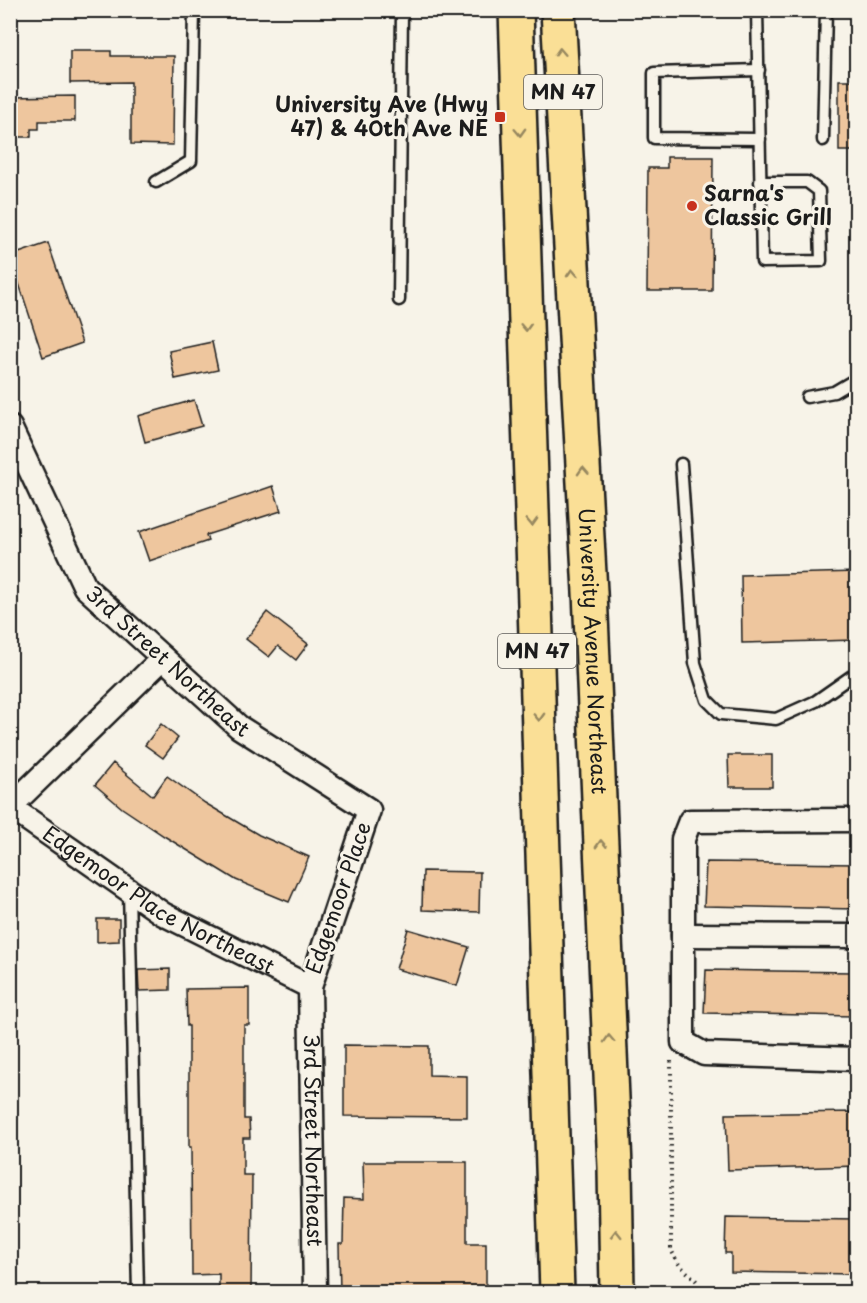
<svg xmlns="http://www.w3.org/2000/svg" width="867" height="1303" viewBox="0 0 867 1303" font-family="'Playpen Sans',sans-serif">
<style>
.building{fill:#eec69e;stroke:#1c1c1c;stroke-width:1.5}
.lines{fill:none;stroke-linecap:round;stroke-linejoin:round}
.service-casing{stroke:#1c1c1c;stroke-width:15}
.minor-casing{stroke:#1c1c1c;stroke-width:27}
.primary-casing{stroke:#1c1c1c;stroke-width:38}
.path{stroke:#1c1c1c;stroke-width:4;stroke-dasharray:1.5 4.5;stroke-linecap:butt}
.service{stroke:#f7f3e8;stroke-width:10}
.minor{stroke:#f7f3e8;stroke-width:22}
.primary{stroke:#fadf96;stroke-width:33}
.oneway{stroke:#96875f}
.poi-dot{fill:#c8321e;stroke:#f7f3e8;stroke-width:2}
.labels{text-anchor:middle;stroke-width:6;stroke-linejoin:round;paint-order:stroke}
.shield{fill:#f7f3e8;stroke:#5e5c59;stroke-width:1.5}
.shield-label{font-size:20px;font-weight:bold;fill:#1c1c1c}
.poi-label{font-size:21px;font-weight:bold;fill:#1c1c1c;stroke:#f7f3e8;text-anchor:end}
.street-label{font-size:21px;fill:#1c1c1c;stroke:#f7f3e8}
</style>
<rect width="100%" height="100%" fill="#f7f3e8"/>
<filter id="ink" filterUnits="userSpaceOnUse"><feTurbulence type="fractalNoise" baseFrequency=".0167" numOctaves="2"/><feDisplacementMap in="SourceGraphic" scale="12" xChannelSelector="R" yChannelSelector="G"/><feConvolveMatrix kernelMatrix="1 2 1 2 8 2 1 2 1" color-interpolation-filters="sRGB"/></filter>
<g filter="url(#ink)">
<g class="building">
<path d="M70,51H111V56H174L173,145L131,144V82L70,83Z"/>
<rect x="839" y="80" width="17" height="71"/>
<path d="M75,96V121H39V129H31V137H10V97Z"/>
<path d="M667,157H713L712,291H647L648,168H667Z"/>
<path d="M48,243L82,343L43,357L10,256Z"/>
<path d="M212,342L218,370L175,379L169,351Z"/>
<path d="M194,400L202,426L145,442L138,416Z"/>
<path d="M273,486L281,511L206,535L208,541L149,561L139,532Z"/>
<path d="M856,572V640L742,643L741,575Z"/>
<path d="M267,612L308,644L296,660L278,646L269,657L246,639Z"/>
<path d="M161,724L178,738L163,758L145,745Z"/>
<path d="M728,755H772V787H729Z"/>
<path d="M113,763L153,796L167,776L205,803L259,835L309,857L289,902L236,880L164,836L122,808L95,785Z"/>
<path d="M706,862L856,864V909L704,906Z"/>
<path d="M423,871L480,872L479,912L422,910Z"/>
<path d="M97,919H119V941L97,942Z"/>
<path d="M408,929L469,947L457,986L396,969Z"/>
<path d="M170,969V990L139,991L138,970Z"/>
<path d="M706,970L853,972V1016L704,1013Z"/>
<path d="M249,988V1025H244V1119H249L250,1138H243V1175H252L251,1293H219V1274L192,1275L191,1147H189V1026H187L186,989Z"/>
<path d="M344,1045L429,1046V1075L467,1076V1117L344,1116Z"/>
<path d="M856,1112V1166L728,1170L726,1114Z"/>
<path d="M363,1162H467V1243H486V1293H340L339,1244H343L344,1198L364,1199Z"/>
<path d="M726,1217L856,1219V1274L731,1272V1253H725Z"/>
</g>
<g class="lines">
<g class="service-casing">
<g id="service">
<path d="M757,10L762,262L821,261L819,191L807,182H760"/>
<path d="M759,70L654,73V138L760,139"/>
<path d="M823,140L826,10"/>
<path d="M156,182L191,161L194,10"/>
<path d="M399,300L402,10"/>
<path d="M807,397L834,392L856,379"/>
<path d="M681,464L695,663L707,700L721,714L776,719L816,701L856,673"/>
<path d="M129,890L138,1292"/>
</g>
</g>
<g class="minor-casing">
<g id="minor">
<path id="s1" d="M10,427L85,587L239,727L369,810L310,987L315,1292"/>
<path id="s2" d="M10,807L163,914L310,987"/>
<path d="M10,807L163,658"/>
<path d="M856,820L690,821L683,839V1042L704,1054L856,1059"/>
<path d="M683,935L856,936"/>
</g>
</g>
<g class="primary-casing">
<g id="primary">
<path d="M516,10L557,1292"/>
<path id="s3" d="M558,10L590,592L615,1167L617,1292"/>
</g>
</g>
<path class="path" d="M671,1061V1250C674,1255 676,1260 679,1264C688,1275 698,1278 702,1292"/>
<use href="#service" class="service"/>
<use href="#minor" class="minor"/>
<use href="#primary" class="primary"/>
</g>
<defs><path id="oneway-chevron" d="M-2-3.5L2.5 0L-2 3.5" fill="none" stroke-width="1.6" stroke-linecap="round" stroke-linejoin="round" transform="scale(1.5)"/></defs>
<g class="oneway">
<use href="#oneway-chevron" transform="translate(560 52) rotate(-93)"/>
<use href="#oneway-chevron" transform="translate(520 132) rotate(88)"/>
<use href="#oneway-chevron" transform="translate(572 273) rotate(-93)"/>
<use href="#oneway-chevron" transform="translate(526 327) rotate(88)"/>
<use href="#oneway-chevron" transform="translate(583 471) rotate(-93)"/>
<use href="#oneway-chevron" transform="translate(532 522) rotate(88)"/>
<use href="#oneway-chevron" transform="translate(539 717) rotate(88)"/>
<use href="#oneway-chevron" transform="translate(601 844) rotate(-92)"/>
<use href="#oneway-chevron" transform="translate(609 1039) rotate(-92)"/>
<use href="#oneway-chevron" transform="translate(616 1234) rotate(-91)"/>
</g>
</g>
<g class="poi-dot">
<rect x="494" y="111" width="12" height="12" rx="3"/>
<circle cx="692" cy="206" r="6"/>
</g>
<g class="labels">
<g class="shield">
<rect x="524" y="75" width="78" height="34" rx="4.5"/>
<rect x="498" y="634" width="78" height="34" rx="4.5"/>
</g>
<g class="shield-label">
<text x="563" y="99">MN 47</text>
<text x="537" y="658">MN 47</text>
</g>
<g class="poi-label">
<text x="488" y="112">University Ave (Hwy<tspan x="488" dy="24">47) &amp; 40th Ave NE</tspan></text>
<text x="704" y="201" text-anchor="start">Sarna's<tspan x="704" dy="24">Classic Grill</tspan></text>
</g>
<g class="street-label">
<text dy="7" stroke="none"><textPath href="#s3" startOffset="642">University Avenue Northeast</textPath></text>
<text dy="7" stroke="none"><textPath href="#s1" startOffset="288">3rd Street Northeast</textPath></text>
<text transform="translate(339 898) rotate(-71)" y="7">Edgemoor Place</text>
<text dy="7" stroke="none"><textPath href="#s2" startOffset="176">Edgemoor Place Northeast</textPath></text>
<text dy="7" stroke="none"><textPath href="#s1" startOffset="879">3rd Street Northeast</textPath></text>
</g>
</g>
<rect width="867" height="1303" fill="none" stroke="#f7f3e8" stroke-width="36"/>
<rect x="18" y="18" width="831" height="1267" fill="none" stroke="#1c1c1c" stroke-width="2" filter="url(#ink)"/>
</svg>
